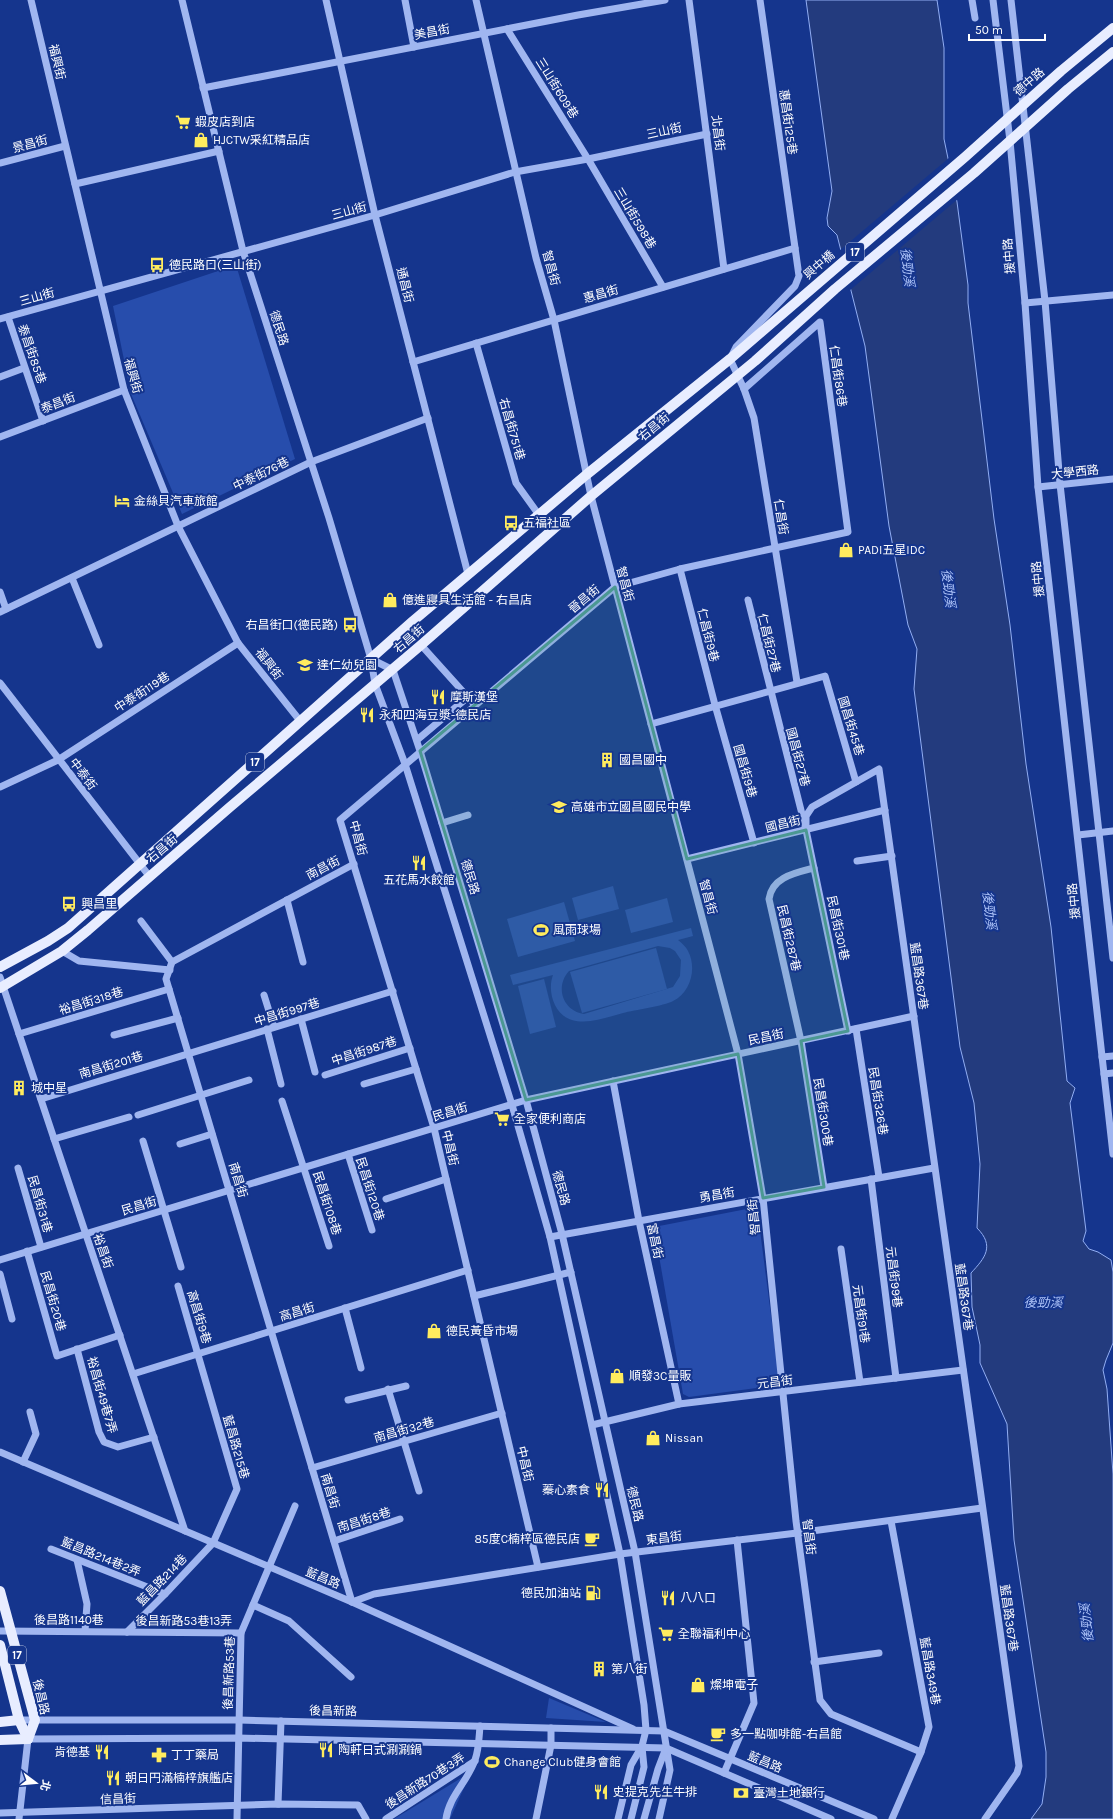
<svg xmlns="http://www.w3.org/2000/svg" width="1113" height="1819" viewBox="0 0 1113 1819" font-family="Karla,'Noto Sans TC',sans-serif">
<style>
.green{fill:#274dac;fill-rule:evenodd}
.water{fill:#233b7e;stroke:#92aef3}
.pier{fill:#15358d}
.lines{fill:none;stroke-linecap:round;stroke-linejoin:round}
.minor{stroke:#a0b6f0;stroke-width:7}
.major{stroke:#e8edff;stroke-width:10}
.marked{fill:#4b9892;fill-opacity:0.2;stroke:#4b9892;stroke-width:3;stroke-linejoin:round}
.labels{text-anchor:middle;stroke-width:4;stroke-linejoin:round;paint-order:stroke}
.shield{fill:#15358d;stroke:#b9c2dd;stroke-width:1}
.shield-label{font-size:11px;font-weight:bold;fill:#fff}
.street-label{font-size:12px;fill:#fff;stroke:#15358d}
.poi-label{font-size:12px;fill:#fff;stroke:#15358d;text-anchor:start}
.water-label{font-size:13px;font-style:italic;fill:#abc1f7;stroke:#15358d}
</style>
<rect width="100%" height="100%" fill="#15358d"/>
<g class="green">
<path d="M236,265L295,459L182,514L131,394L113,306Z"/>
<path d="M613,886L619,909L578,920L572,898Z"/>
<path d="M667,898L673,922L631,933L625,910Z"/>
<path d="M564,902L575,941L518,957L507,919Z"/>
<path d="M691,928L693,936L678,940C682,943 686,947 688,951C697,968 691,992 673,1001C664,1006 634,1010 623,1013C607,1017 588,1025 572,1020C554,1015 547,991 553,975L513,985L510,975ZM658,946L670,948L675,951L681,960L680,976L673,987L584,1014C562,1011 555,986 569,971Z"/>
<path d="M656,948L667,989L582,1013L570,972Z"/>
<path d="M544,979L556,1027L530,1034L518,986Z"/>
<path d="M757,1207L780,1385L689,1397L683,1394L654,1227Z"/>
<path d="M549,1698L606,1722L546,1718Z"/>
<path d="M471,1772L450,1819H394Z"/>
</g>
<path class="water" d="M806,0H937L944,48V139L957,202L968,285V303L994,519L1010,625L1026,764L1051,927L1067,1081L1075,1088L1070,1103L1086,1231L1083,1241L1089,1249L1098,1252L1111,1260L1113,1272V1343L1106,1360L1103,1370L1107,1389L1113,1474V1819H1031L1042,1804L1046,1777V1752L1014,1540L1007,1424L980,1363V1345L972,1307L971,1273C985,1258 995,1246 977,1228L980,1164L974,1103L960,1047L914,689L917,649L908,625L889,526L865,346L837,235L828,226L827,218L832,191Z"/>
<path class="pier" d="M950,157L958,199L849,291L839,251Z"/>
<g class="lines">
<g class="minor">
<path d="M31,0L124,390L178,526L238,643L301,722"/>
<path d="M182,0L243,251L329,518L371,659L375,684L405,764L512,1105L550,1237L620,1554L644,1705L646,1730L642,1746L631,1765L618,1819"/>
<path d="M326,0L375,215L468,574"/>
<path d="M405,0L414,47"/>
<path d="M476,0L536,258L554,320L591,496L738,1054L763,1198L796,1521L820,1700L831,1714L921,1752"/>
<path d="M689,0L724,269"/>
<path d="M760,0L799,276L795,286L736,347L730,359L744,389L754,418L797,682"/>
<path d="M972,0L975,18"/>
<path d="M993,0L1010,141L1025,303L1038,487L1113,1154"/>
<path d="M1011,0L1045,301L1060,484L1113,958"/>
<path d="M507,29L588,159L663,287"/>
<path d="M203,88L578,15L665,0"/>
<path d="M0,163L65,146"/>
<path d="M75,184L219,151"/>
<path d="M1025,303L1113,295"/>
<path d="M8,317L43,421"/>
<path d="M0,319L375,215L515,172L588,159L707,134"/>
<path d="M476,343L516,483L539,515"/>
<path d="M413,362L795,248"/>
<path d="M0,377L24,368"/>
<path d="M0,437L124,390"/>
<path d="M1038,487L1113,479"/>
<path d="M680,569L715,705L754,843"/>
<path d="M72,578L99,645"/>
<path d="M0,592L6,609"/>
<path d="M748,600L806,830L848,1031"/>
<path d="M0,612L311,462L428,418"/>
<path d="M421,645L475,705"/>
<path d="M371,659L393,670L420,751L526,1100L562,1234L635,1552L670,1770L659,1819"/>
<path d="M0,683L150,877"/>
<path d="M651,724L825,676L856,782"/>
<path d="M417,740L468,697"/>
<path d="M0,787L58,760L238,643"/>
<path d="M442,823L468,815"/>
<path d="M806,830V816L812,807L879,769L1019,1766L1017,1773L985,1819"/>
<path d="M1078,835L1113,831"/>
<path d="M687,859L885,810"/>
<path d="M857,861L892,856"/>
<path d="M814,868C795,873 772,877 769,899L801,1041L824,1187"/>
<path d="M287,900L303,962"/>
<path d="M141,921L172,962"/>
<path d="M62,951L79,961L170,970"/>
<path d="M0,977L185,1531"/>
<path d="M264,995L274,1027"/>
<path d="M301,1019L315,1072"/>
<path d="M267,1029L281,1084"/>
<path d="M856,1029L879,1177"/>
<path d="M19,1034L169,989"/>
<path d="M114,1035L178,1018"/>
<path d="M1102,1057L1113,1056"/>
<path d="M1104,1074L1113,1073"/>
<path d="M325,1075L410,1048"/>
<path d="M613,1081L639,1221L679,1404"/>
<path d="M364,1084L416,1069"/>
<path d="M41,1099L393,991"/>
<path d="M282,1101L329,1246"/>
<path d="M138,1115L249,1080"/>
<path d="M54,1139L129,1117"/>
<path d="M143,1141L181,1267"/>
<path d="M180,1144L212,1134"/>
<path d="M348,1154L372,1230"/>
<path d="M18,1168L41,1247"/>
<path d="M871,1179L896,1378"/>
<path d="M386,1199L446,1179"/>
<path d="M550,1237L934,1168"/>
<path d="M841,1249L860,1382"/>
<path d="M27,1251L57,1356L120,1335"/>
<path d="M0,1260L526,1100L914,1016"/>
<path d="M0,1274L12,1319"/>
<path d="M474,1296L571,1272"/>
<path d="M345,1308L361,1368"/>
<path d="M77,1349L99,1432L104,1442L118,1447L154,1437"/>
<path d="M133,1374L468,1270"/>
<path d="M388,1389L419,1491"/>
<path d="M348,1400L406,1386"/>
<path d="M592,1425L679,1404L963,1370"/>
<path d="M0,1452L352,1602L633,1729"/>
<path d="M23,1462L36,1434L30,1412"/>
<path d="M312,1468L502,1413"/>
<path d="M891,1521L929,1727L921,1752L892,1819"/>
<path d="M334,1541L400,1519"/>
<path d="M51,1549L165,1594"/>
<path d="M77,1560L87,1604L85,1631"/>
<path d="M538,1567L434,1128L340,820L615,587L680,569L848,532L820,322L744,389"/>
<path d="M352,1602L166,979L172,962L354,864"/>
<path d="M352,1602L374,1594L620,1554L797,1533L982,1508"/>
<path d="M253,1605L289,1621L351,1677"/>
<path d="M0,1631L241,1633"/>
<path d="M127,1632L165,1594L213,1543L237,1489L178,1286"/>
<path d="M814,1662L879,1653"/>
<path d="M19,1720H239L664,1731L874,1819"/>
<path d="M724,1773L754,1703L737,1540"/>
<path d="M278,1804L281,1721"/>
<path d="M0,1813L278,1804L358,1805L366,1819"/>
<path d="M19,1819L28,1739L238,1738L666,1748L831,1819"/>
<path d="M237,1819L241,1633L295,1506"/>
<path d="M386,1819L475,1761"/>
<path d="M446,1819C449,1796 468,1781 475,1760C479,1749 479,1737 480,1726"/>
<path d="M536,1819L551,1745V1728"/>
<path d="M631,1819L644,1767L642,1747"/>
<path d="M644,1819L658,1769L666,1748"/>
</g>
<g class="major">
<path d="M0,967L48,941L68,928L413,621L586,475L730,359L965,157L1061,71L1113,28"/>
<path d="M0,988L62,951L88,930L230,807L421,645L591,496L755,361L835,289L974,173L1068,89L1113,52"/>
<path d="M0,1591L35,1720L28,1739"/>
<path d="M0,1645L19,1720L28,1739"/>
<path d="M0,1722L19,1720"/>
<path d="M0,1740L28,1739"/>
</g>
</g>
<path class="marked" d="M615,587L687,859L806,830L848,1031L801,1041L824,1187L763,1198L738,1054L526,1100L420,751Z"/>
<defs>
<g id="supermarket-bare" transform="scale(1.2)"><path d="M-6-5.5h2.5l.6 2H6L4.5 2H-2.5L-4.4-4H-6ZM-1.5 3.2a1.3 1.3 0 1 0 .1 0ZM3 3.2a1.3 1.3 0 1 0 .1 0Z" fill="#ffec5e" stroke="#15358d" stroke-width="2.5" paint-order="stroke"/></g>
<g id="shop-bare" transform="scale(1.2)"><path d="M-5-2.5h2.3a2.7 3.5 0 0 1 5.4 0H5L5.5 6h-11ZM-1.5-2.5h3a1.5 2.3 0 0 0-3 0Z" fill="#ffec5e" stroke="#15358d" stroke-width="2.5" paint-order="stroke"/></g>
<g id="bus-bare" transform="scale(1.2)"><path d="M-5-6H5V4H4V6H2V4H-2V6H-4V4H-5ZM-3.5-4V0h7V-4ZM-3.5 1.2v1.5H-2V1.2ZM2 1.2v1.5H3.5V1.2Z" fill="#ffec5e" stroke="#15358d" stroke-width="2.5" paint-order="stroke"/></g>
<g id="hotel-bare" transform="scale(1.2)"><path d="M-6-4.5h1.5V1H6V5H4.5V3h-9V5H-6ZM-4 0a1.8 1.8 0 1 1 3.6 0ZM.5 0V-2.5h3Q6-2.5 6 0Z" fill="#ffec5e" stroke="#15358d" stroke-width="2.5" paint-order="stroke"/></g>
<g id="school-bare" transform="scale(1.2)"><path d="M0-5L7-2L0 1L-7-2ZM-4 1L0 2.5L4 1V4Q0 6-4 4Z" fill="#ffec5e" stroke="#15358d" stroke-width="2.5" paint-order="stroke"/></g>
<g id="restaurant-bare" transform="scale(1.2)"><path d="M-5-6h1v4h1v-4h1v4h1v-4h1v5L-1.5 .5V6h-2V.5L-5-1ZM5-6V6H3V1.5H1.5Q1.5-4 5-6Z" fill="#ffec5e" stroke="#15358d" stroke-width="2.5" paint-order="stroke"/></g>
<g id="building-bare" transform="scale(1.2)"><path d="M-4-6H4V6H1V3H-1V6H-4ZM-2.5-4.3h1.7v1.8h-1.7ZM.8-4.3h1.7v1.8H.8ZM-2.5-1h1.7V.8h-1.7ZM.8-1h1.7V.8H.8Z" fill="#ffec5e" stroke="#15358d" stroke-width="2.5" paint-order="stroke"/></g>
<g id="stadium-bare" transform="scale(1.2)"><path d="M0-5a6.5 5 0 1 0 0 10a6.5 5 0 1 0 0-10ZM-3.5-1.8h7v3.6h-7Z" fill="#ffec5e" stroke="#15358d" stroke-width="2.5" paint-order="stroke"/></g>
<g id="cafe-bare" transform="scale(1.2)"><path d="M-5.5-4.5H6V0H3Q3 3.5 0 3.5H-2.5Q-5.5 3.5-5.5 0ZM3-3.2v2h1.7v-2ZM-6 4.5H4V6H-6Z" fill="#ffec5e" stroke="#15358d" stroke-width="2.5" paint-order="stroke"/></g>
<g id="fuel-bare" transform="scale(1.2)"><path d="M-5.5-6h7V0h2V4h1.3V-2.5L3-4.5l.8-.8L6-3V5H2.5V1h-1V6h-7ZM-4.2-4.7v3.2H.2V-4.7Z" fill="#ffec5e" stroke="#15358d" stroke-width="2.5" paint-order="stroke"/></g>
<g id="pharmacy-bare" transform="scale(1.2)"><path d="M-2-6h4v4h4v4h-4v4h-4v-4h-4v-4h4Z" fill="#ffec5e" stroke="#15358d" stroke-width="2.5" paint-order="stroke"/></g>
<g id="bank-bare" transform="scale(1.2)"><path d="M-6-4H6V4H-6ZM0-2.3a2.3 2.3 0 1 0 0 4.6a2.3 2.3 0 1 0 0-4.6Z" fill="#ffec5e" stroke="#15358d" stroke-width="2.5" paint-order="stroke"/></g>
</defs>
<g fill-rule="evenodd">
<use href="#supermarket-bare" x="183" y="122"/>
<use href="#shop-bare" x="201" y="140"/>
<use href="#bus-bare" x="157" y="265"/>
<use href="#hotel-bare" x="122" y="501"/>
<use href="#bus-bare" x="511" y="523"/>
<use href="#shop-bare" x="846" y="550"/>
<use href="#shop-bare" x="390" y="600"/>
<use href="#bus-bare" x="350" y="625"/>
<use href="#school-bare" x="305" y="665"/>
<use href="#restaurant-bare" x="438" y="697"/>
<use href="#restaurant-bare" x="367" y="715"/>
<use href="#building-bare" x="607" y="760"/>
<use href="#school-bare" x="559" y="807"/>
<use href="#restaurant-bare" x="419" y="863"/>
<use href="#bus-bare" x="69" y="904"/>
<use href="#stadium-bare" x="541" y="930"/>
<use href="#building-bare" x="19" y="1088"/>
<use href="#supermarket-bare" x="502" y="1119"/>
<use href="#shop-bare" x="434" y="1331"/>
<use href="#shop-bare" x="617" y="1376"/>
<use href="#shop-bare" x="653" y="1438"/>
<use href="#restaurant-bare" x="602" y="1490"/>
<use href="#cafe-bare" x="592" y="1539"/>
<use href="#fuel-bare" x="593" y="1593"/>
<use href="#restaurant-bare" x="668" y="1598"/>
<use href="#supermarket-bare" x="666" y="1634"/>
<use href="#building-bare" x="599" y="1669"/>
<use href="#shop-bare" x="698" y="1685"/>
<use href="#cafe-bare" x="718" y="1734"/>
<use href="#restaurant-bare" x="326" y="1750"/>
<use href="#restaurant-bare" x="102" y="1752"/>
<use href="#pharmacy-bare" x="159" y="1755"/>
<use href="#stadium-bare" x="492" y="1762"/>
<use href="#restaurant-bare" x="113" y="1778"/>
<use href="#restaurant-bare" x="601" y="1792"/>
<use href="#bank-bare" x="741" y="1793"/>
</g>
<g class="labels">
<g class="shield">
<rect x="846" y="243" width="18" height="18" rx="3"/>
<rect x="246" y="753" width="18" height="18" rx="3"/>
<rect x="8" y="1646" width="18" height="18" rx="3"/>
</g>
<g class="shield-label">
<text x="855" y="256">17</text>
<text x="255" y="766">17</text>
<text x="17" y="1659">17</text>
</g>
<g class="street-label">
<text transform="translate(432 32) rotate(-11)" y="4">美昌街</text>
<text transform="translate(57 62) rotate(77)" y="4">福興街</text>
<text transform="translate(1029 82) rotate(-41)" y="4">德中路</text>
<text transform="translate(557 88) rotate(58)" y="4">三山街609巷</text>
<text transform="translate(788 122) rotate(82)" y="4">惠昌街125巷</text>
<text transform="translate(664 131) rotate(-12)" y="4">三山街</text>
<text transform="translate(718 133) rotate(83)" y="4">北昌街</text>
<text transform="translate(30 144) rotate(-15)" y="4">景昌街</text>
<text transform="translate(349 211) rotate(-15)" y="4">三山街</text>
<text transform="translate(635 218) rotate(59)" y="4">三山街598巷</text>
<text transform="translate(1009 256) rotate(-95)" y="4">援中路</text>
<text transform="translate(819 265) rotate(-41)" y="4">興中橋</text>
<text transform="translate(551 268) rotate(75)" y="4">智昌街</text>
<text transform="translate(405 285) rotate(76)" y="4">通昌街</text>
<text transform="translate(601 294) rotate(-16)" y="4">惠昌街</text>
<text transform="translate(37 297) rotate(-16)" y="4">三山街</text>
<text transform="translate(279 328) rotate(72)" y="4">德民路</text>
<text transform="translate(32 354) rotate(71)" y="4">泰昌街85巷</text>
<text transform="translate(133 376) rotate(74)" y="4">福興街</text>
<text transform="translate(838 376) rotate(82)" y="4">仁昌街86巷</text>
<text transform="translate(58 403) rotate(-21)" y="4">泰昌街</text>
<text transform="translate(654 427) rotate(-40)" y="4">右昌街</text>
<text transform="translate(512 429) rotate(74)" y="4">右昌街751巷</text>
<text transform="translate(1075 472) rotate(-6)" y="4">大學西路</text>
<text transform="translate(261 474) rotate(-26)" y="4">中泰街76巷</text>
<text transform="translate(781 517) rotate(81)" y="4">仁昌街</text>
<text transform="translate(1038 579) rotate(-96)" y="4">援中路</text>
<text transform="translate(625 584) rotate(75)" y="4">智昌街</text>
<text transform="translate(584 599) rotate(-40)" y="4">晉昌街</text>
<text transform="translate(708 635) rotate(76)" y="4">仁昌街9巷</text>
<text transform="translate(409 639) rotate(-41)" y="4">右昌街</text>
<text transform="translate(769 643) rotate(76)" y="4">仁昌街27巷</text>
<text transform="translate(269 664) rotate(52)" y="4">福興街</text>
<text transform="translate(142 692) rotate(-33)" y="4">中泰街119巷</text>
<text transform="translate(851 726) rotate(73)" y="4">國昌街45巷</text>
<text transform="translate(798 757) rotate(75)" y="4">國昌街27巷</text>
<text transform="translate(745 771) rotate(74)" y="4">國昌街9巷</text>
<text transform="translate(83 774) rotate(53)" y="4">中泰街</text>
<text transform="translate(783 824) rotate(-14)" y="4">國昌街</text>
<text transform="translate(358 838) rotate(75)" y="4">中昌街</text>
<text transform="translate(162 849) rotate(-41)" y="4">右昌街</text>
<text transform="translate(323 868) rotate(-28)" y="4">南昌街</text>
<text transform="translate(470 877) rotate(73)" y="4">德民路</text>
<text transform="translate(708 897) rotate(75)" y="4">智昌街</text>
<text transform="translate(1074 901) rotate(-96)" y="4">援中路</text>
<text transform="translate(838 928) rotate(78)" y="4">民昌街301巷</text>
<text transform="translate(789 938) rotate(77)" y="4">民昌街287巷</text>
<text transform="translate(919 976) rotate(82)" y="4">藍昌路367巷</text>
<text transform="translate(91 1001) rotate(-17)" y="4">裕昌街318巷</text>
<text transform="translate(287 1012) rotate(-17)" y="4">中昌街997巷</text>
<text transform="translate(766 1037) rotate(-12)" y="4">民昌街</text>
<text transform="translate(364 1051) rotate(-18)" y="4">中昌街987巷</text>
<text transform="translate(111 1065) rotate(-17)" y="4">南昌街201巷</text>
<text transform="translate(878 1101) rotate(81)" y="4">民昌街326巷</text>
<text transform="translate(450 1112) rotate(-17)" y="4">民昌街</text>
<text transform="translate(823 1112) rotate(81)" y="4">民昌街300巷</text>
<text transform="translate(450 1148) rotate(77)" y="4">中昌街</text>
<text transform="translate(238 1180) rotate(73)" y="4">南昌街</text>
<text transform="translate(561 1188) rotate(75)" y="4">德民路</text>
<text transform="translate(370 1189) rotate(72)" y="4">民昌街120巷</text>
<text transform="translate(717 1195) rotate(-10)" y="4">勇昌街</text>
<text transform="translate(327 1203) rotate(72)" y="4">民昌街108巷</text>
<text transform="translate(40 1204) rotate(74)" y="4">民昌街31巷</text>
<text transform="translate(139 1206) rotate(-17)" y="4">民昌街</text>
<text transform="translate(754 1217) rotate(-96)" y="4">智昌街</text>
<text transform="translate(655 1241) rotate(78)" y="4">富昌街</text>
<text transform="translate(103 1251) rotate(71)" y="4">裕昌街</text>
<text transform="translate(894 1277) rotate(83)" y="4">元昌街99巷</text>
<text transform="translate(964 1297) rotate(82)" y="4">藍昌路367巷</text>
<text transform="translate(53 1301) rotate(74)" y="4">民昌街20巷</text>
<text transform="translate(297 1312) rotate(-17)" y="4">高昌街</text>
<text transform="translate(861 1314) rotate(82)" y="4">元昌街91巷</text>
<text transform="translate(199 1317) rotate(73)" y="4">高昌街9巷</text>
<text transform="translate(775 1382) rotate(-7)" y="4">元昌街</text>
<text transform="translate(102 1395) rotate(74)" y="4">裕昌街49巷7弄</text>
<text transform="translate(404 1430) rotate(-16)" y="4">南昌街32巷</text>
<text transform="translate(236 1447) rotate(74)" y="4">藍昌路215巷</text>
<text transform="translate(525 1464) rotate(77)" y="4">中昌街</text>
<text transform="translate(330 1491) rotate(73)" y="4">南昌街</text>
<text transform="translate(635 1504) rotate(77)" y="4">德民路</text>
<text transform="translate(364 1520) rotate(-18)" y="4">南昌街8巷</text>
<text transform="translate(809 1537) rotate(83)" y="4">智昌街</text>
<text transform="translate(664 1538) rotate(-7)" y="4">東昌街</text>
<text transform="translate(101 1557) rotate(22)" y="4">藍昌路214巷2弄</text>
<text transform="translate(323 1578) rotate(23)" y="4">藍昌路</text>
<text transform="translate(162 1580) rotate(-46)" y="4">藍昌路214巷</text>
<text transform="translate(1009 1618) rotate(82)" y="4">藍昌路367巷</text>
<text x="69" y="1624">後昌路1140巷</text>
<text x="184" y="1625">後昌新路53巷13弄</text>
<text transform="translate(930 1671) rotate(80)" y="4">藍昌路349巷</text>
<text transform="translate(229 1673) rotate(-88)" y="4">後昌新路53巷</text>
<text transform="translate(41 1697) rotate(77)" y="4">後昌路</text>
<text transform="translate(333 1711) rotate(1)" y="4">後昌新路</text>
<text transform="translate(765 1762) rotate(23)" y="4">藍昌路</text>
<text transform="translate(425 1781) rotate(-33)" y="4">後昌新路70巷3弄</text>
<text transform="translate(118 1799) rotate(-2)" y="4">信昌街</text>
</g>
<g class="poi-label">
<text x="195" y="126">蝦皮店到店</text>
<text x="213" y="144">HJCTW采紅精品店</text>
<text x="169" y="269">德民路口(三山街)</text>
<text x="134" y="505">金絲貝汽車旅館</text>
<text x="523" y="527">五福社區</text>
<text x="858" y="554">PADI五星IDC</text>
<text x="402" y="604">億進寢具生活館 - 右昌店</text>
<text x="338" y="629" text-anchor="end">右昌街口(德民路)</text>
<text x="317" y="669">達仁幼兒園</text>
<text x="450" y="701">摩斯漢堡</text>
<text x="379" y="719">永和四海豆漿-德民店</text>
<text x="619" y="764">國昌國中</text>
<text x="571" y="811">高雄市立國昌國民中學</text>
<text x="419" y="884" text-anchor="middle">五花馬水餃館</text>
<text x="81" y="908">興昌里</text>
<text x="553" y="934">風雨球場</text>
<text x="31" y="1092">城中星</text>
<text x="514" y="1123">全家便利商店</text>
<text x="446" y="1335">德民黃昏市場</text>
<text x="629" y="1380">順發3C量販</text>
<text x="665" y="1442">Nissan</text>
<text x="590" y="1494" text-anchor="end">蓁心素食</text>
<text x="580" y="1543" text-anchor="end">85度C楠梓區德民店</text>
<text x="581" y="1597" text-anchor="end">德民加油站</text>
<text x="680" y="1602">八八口</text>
<text x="678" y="1638">全聯福利中心</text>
<text x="611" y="1673">第八街</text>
<text x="710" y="1689">燦坤電子</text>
<text x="730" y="1738">多一點咖啡館-右昌館</text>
<text x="338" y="1754">陶軒日式涮涮鍋</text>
<text x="90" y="1756" text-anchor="end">肯德基</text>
<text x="171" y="1759">丁丁藥局</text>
<text x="504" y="1766">Change Club健身會館</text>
<text x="125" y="1782">朝日円滿楠梓旗艦店</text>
<text x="613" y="1796">史提克先生牛排</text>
<text x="753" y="1797">臺灣土地銀行</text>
</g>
<g class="water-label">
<text transform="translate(908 267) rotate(83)" y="5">後勁溪</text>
<text transform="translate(949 588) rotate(83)" y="5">後勁溪</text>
<text transform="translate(990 910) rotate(83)" y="5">後勁溪</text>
<text x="1043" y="1307">後勁溪</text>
<text transform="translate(1086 1623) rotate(-96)" y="5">後勁溪</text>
</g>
</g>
<g transform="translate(36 1783) rotate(106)" stroke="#15358d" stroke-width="3" paint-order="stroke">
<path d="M0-3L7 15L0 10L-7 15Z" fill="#ffffff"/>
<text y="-6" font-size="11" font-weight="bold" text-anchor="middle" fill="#ffffff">北</text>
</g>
<path d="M969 34v6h76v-6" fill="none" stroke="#ffffff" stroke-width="2"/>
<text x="975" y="34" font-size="12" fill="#ffffff" stroke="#15358d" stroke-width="3" paint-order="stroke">50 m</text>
</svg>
